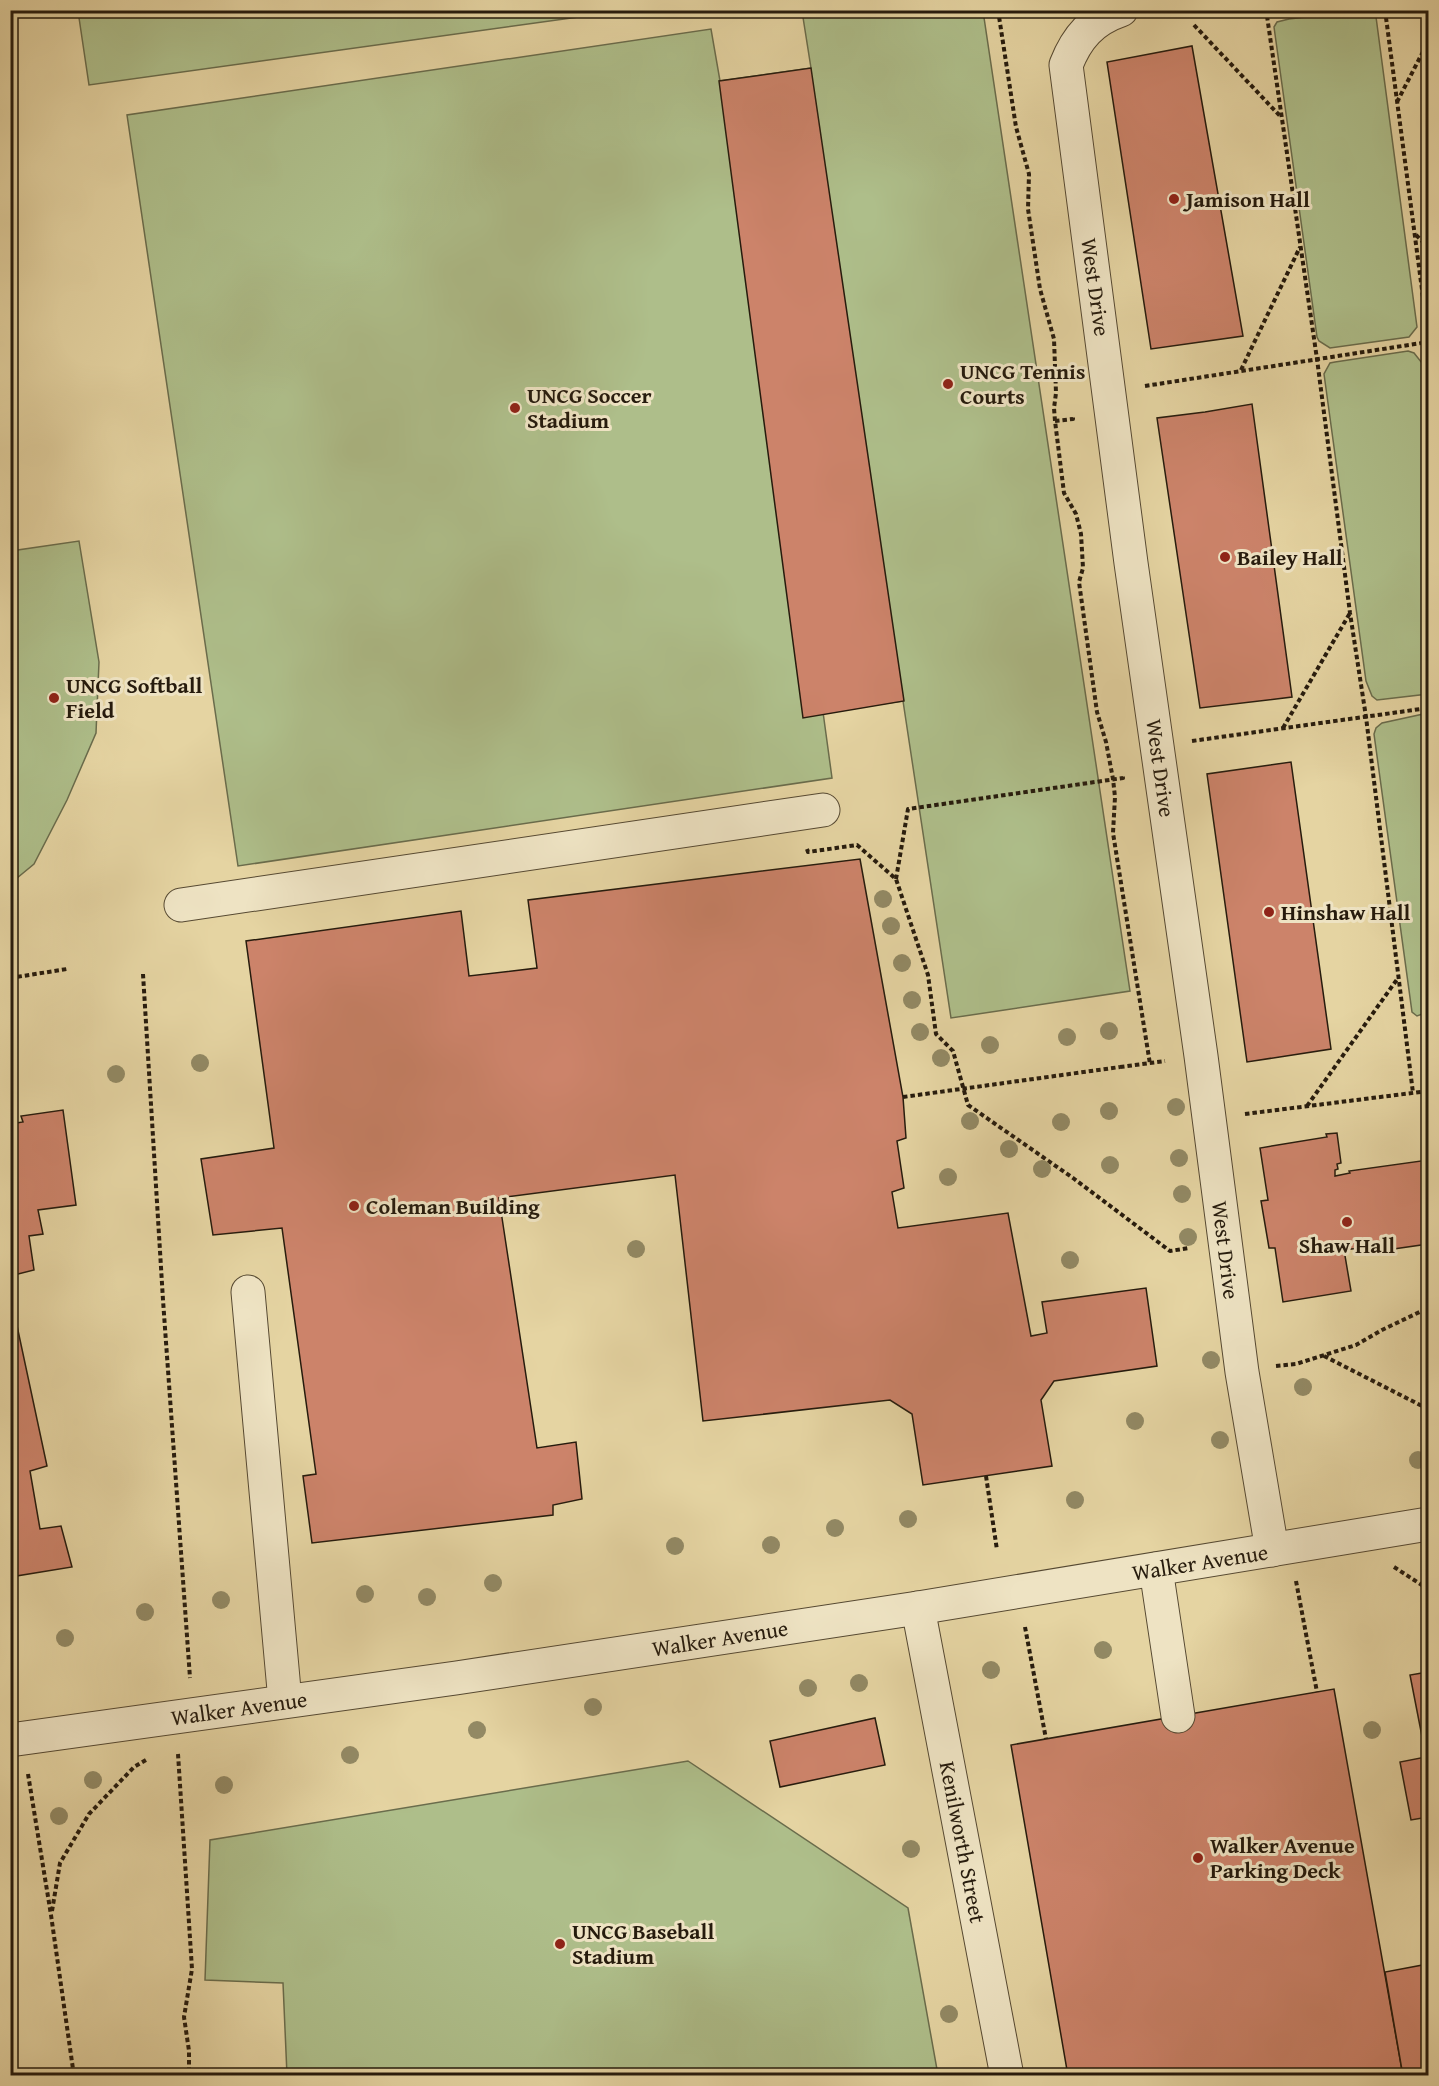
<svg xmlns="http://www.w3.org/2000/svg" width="1439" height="2086" viewBox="0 0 1439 2086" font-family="'Gentium Book Plus',serif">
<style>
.green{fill:#aebe8a;stroke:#6a6c4c;stroke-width:1.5}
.building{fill:#cc836a;stroke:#261b0d;stroke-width:1.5}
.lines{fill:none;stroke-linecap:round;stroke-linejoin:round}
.minor-casing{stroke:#564932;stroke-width:35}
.path{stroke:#261b0d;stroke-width:4;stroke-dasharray:4.5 3;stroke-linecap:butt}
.minor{stroke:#eee3c3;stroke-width:33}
.path-bridge{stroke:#261b0d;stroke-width:4;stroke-dasharray:4.5 3;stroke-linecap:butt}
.tree{fill:#928964}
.poi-dot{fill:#8f2418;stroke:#eee3c3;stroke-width:2}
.labels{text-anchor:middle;stroke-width:6;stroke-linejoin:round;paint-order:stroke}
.poi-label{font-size:22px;font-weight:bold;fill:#261b0d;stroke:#eee3c3;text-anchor:start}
.street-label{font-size:22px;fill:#261b0d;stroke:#eee3c3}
</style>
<rect width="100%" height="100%" fill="#e5d4a2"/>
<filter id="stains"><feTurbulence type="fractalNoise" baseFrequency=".00333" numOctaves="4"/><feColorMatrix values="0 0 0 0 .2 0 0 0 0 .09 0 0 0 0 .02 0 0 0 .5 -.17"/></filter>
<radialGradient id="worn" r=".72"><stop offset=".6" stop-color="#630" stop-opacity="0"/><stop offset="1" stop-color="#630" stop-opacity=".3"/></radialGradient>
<g class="green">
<path d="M78,11V10L622,11L89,85Z"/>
<path d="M802,11H983L1130,991L951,1018L903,701L823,712L832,778L238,866L127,115L711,29L720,81L811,68Z"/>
<path d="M1358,11H1369L1375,13L1376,17L1417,327L1409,337L1330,348L1319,341L1317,337L1274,27L1277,22L1289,19Z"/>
<path d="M1408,351L1414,353L1422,363L1428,411V694L1377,700L1372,696L1366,681L1324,374L1330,363L1335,362Z"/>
<path d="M79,541L99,662L96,733L67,800L34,864L11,883V551Z"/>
<path d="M1428,713V1012L1417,1016L1412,1012L1374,734L1376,728L1382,723Z"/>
<path d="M688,1761L908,1908L938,2075H287L283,1983L205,1980L210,1840Z"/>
</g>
<g class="building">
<path d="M1192,46L1243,336L1151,349L1107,62Z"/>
<path d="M811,68L904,701L803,718L719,81Z"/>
<path d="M1252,404L1292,697L1200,708L1157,418L1205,412Z"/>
<path d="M1291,762L1331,1049L1247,1062L1207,774Z"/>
<path d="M860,859L903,1097L906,1138L897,1141L904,1188L892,1192L898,1228L1008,1213L1031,1336L1047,1333L1042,1302L1146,1288L1157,1366L1054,1381L1041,1400L1052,1466L923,1485L912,1414L890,1400L703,1421L675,1175L499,1198L537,1448L576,1442L582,1499L553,1505V1515L312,1543L303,1476L316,1474L282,1228L213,1235L201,1159L274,1148L246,941L461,911L469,976L537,968L528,900Z"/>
<path d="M63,1110L76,1205L38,1210L43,1234L29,1236L34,1270L10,1276V1124L23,1122L21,1116Z"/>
<path d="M1337,1133L1341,1163L1337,1164L1338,1169L1335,1170V1176L1350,1173L1349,1171L1428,1160V1244L1359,1254V1248L1344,1250L1351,1291L1283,1302L1275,1248H1269L1261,1201L1268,1200L1260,1148L1327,1137L1326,1134Z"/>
<path d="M10,1293L47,1466L30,1471L40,1529L61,1526L72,1567L10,1577Z"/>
<path d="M1428,1672V1817L1411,1820L1400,1762L1426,1757L1410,1675Z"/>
<path d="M1334,1689L1403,2076H1068L1011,1745Z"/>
<path d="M875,1718L885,1765L780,1787L770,1741Z"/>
<path d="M1428,1964V2076H1403L1385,1972Z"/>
</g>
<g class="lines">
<g class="minor-casing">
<g id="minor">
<path d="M1121,10C1092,20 1077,37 1066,65L1131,563L1201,1056L1242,1372L1272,1550"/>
<path d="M181,905L823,810"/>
<path d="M248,1292L285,1701"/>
<path d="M1156,1569L1178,1716"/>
<path d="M918,1608L1007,2076"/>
<path d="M10,1740L456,1678L918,1608L1428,1524"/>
</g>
</g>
<g class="path">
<path d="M998,10L1016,127L1029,174L1028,209L1040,289L1054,339L1056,393L1054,408L1055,421L1064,493L1076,514L1081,534L1083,568L1079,582L1097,712L1106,742L1113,779L1115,797L1113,833L1150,1064"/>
<path d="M1385,10L1428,335"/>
<path d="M1267,16L1317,359L1350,613L1366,717L1413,1093"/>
<path d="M1194,25L1280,116"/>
<path d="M1397,102L1428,42"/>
<path d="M1416,235L1428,247"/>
<path d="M1241,370L1300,247"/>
<path d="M1145,386L1428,342"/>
<path d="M1055,421L1073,419V416"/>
<path d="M1283,728L1350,613"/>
<path d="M1192,741L1428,708"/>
<path d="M807,849L808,852L857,845L896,879L928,975L936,1034L953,1051L968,1105L1073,1178L1170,1251L1189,1248"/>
<path d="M896,879L908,809L1123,778L1122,775"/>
<path d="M143,974L163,1300L190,1678"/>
<path d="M10,978L67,969"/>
<path d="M1120,1067L1165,1061"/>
<path d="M1307,1106L1398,978"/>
<path d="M1245,1114L1428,1091"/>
<path d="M1324,1356L1428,1409"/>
<path d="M1276,1366L1296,1364L1356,1345L1382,1330L1428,1308"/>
<path d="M986,1476L997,1550"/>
<path d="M1394,1567L1428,1589"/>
<path d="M1296,1581L1317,1692"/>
<path d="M1025,1627L1046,1739"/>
<path d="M178,1754L192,1969L184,2017L189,2051V2076"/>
<path d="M28,1774L51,1915L74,2076"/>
<path d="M52,1911L60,1863L89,1814L134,1767L146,1760"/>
</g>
<use href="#minor" class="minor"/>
<path class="path-bridge" d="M903,1097L1120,1067"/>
</g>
<g class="tree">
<circle cx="883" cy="899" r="9"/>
<circle cx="891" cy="926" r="9"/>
<circle cx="902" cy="963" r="9"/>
<circle cx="912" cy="1000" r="9"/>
<circle cx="1109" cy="1031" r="9"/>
<circle cx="920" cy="1032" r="9"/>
<circle cx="1067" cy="1037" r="9"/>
<circle cx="990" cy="1045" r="9"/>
<circle cx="941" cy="1058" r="9"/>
<circle cx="200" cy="1063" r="9"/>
<circle cx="116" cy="1074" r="9"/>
<circle cx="1176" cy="1107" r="9"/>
<circle cx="1109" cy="1111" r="9"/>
<circle cx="970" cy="1121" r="9"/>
<circle cx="1061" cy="1122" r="9"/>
<circle cx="1009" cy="1149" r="9"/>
<circle cx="1179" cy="1158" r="9"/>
<circle cx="1110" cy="1165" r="9"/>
<circle cx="1042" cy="1169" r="9"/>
<circle cx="948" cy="1177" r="9"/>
<circle cx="1182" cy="1194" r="9"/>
<circle cx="1188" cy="1237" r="9"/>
<circle cx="636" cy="1249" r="9"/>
<circle cx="1070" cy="1260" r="9"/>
<circle cx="1211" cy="1360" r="9"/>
<circle cx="1303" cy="1387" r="9"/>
<circle cx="1135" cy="1421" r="9"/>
<circle cx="1220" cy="1440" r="9"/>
<circle cx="1418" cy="1460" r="9"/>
<circle cx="1075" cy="1500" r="9"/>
<circle cx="908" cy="1519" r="9"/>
<circle cx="835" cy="1528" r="9"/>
<circle cx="771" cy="1545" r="9"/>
<circle cx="675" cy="1546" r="9"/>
<circle cx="493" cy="1583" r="9"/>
<circle cx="365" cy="1594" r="9"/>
<circle cx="427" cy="1597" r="9"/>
<circle cx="221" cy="1600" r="9"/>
<circle cx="145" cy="1612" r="9"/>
<circle cx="65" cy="1638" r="9"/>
<circle cx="1103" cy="1650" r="9"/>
<circle cx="991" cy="1670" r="9"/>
<circle cx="859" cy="1683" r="9"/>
<circle cx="808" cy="1688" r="9"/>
<circle cx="593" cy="1707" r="9"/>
<circle cx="477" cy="1730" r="9"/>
<circle cx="1372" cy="1730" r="9"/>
<circle cx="350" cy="1755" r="9"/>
<circle cx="93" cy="1780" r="9"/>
<circle cx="224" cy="1785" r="9"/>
<circle cx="59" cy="1816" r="9"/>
<circle cx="911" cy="1849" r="9"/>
<circle cx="949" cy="2014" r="9"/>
</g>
<g class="poi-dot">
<circle cx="1174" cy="199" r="6"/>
<circle cx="948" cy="384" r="6"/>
<circle cx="515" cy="408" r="6"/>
<circle cx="1225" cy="557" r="6"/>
<circle cx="54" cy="698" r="6"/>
<circle cx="1269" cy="912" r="6"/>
<circle cx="354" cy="1206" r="6"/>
<circle cx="1347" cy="1222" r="6"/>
<circle cx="1198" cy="1858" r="6"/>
<circle cx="560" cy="1944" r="6"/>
</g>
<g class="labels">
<g class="poi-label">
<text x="1186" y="207">Jamison Hall</text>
<text x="960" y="379">UNCG Tennis<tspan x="960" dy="25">Courts</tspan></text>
<text x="527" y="403">UNCG Soccer<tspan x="527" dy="25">Stadium</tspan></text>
<text x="1237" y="565">Bailey Hall</text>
<text x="66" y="693">UNCG Softball<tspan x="66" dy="25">Field</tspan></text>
<text x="1281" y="920">Hinshaw Hall</text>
<text x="366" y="1214">Coleman Building</text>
<text x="1347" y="1253" text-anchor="middle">Shaw Hall</text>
<text x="1210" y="1853">Walker Avenue<tspan x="1210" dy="25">Parking Deck</tspan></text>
<text x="572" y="1939">UNCG Baseball<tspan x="572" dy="25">Stadium</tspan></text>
</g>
<g class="street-label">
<text transform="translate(1096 287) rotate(82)" y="8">West Drive</text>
<text transform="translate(1161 768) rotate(82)" y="8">West Drive</text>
<text transform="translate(1226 1250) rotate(83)" y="8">West Drive</text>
<text transform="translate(1200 1562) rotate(-9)" y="8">Walker Avenue</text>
<text transform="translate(720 1638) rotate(-9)" y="8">Walker Avenue</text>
<text transform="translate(239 1708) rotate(-8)" y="8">Walker Avenue</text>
<text transform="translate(963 1842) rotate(79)" y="8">Kenilworth Street</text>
</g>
</g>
<rect width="1439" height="2086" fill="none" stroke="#e5d4a2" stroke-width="36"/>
<rect x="12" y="12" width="1415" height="2062" fill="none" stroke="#261b0d" stroke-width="3"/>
<rect x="18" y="18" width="1403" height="2050" fill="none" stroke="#261b0d" stroke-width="1.5"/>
<rect width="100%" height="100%" filter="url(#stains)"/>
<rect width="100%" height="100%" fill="url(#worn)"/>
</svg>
